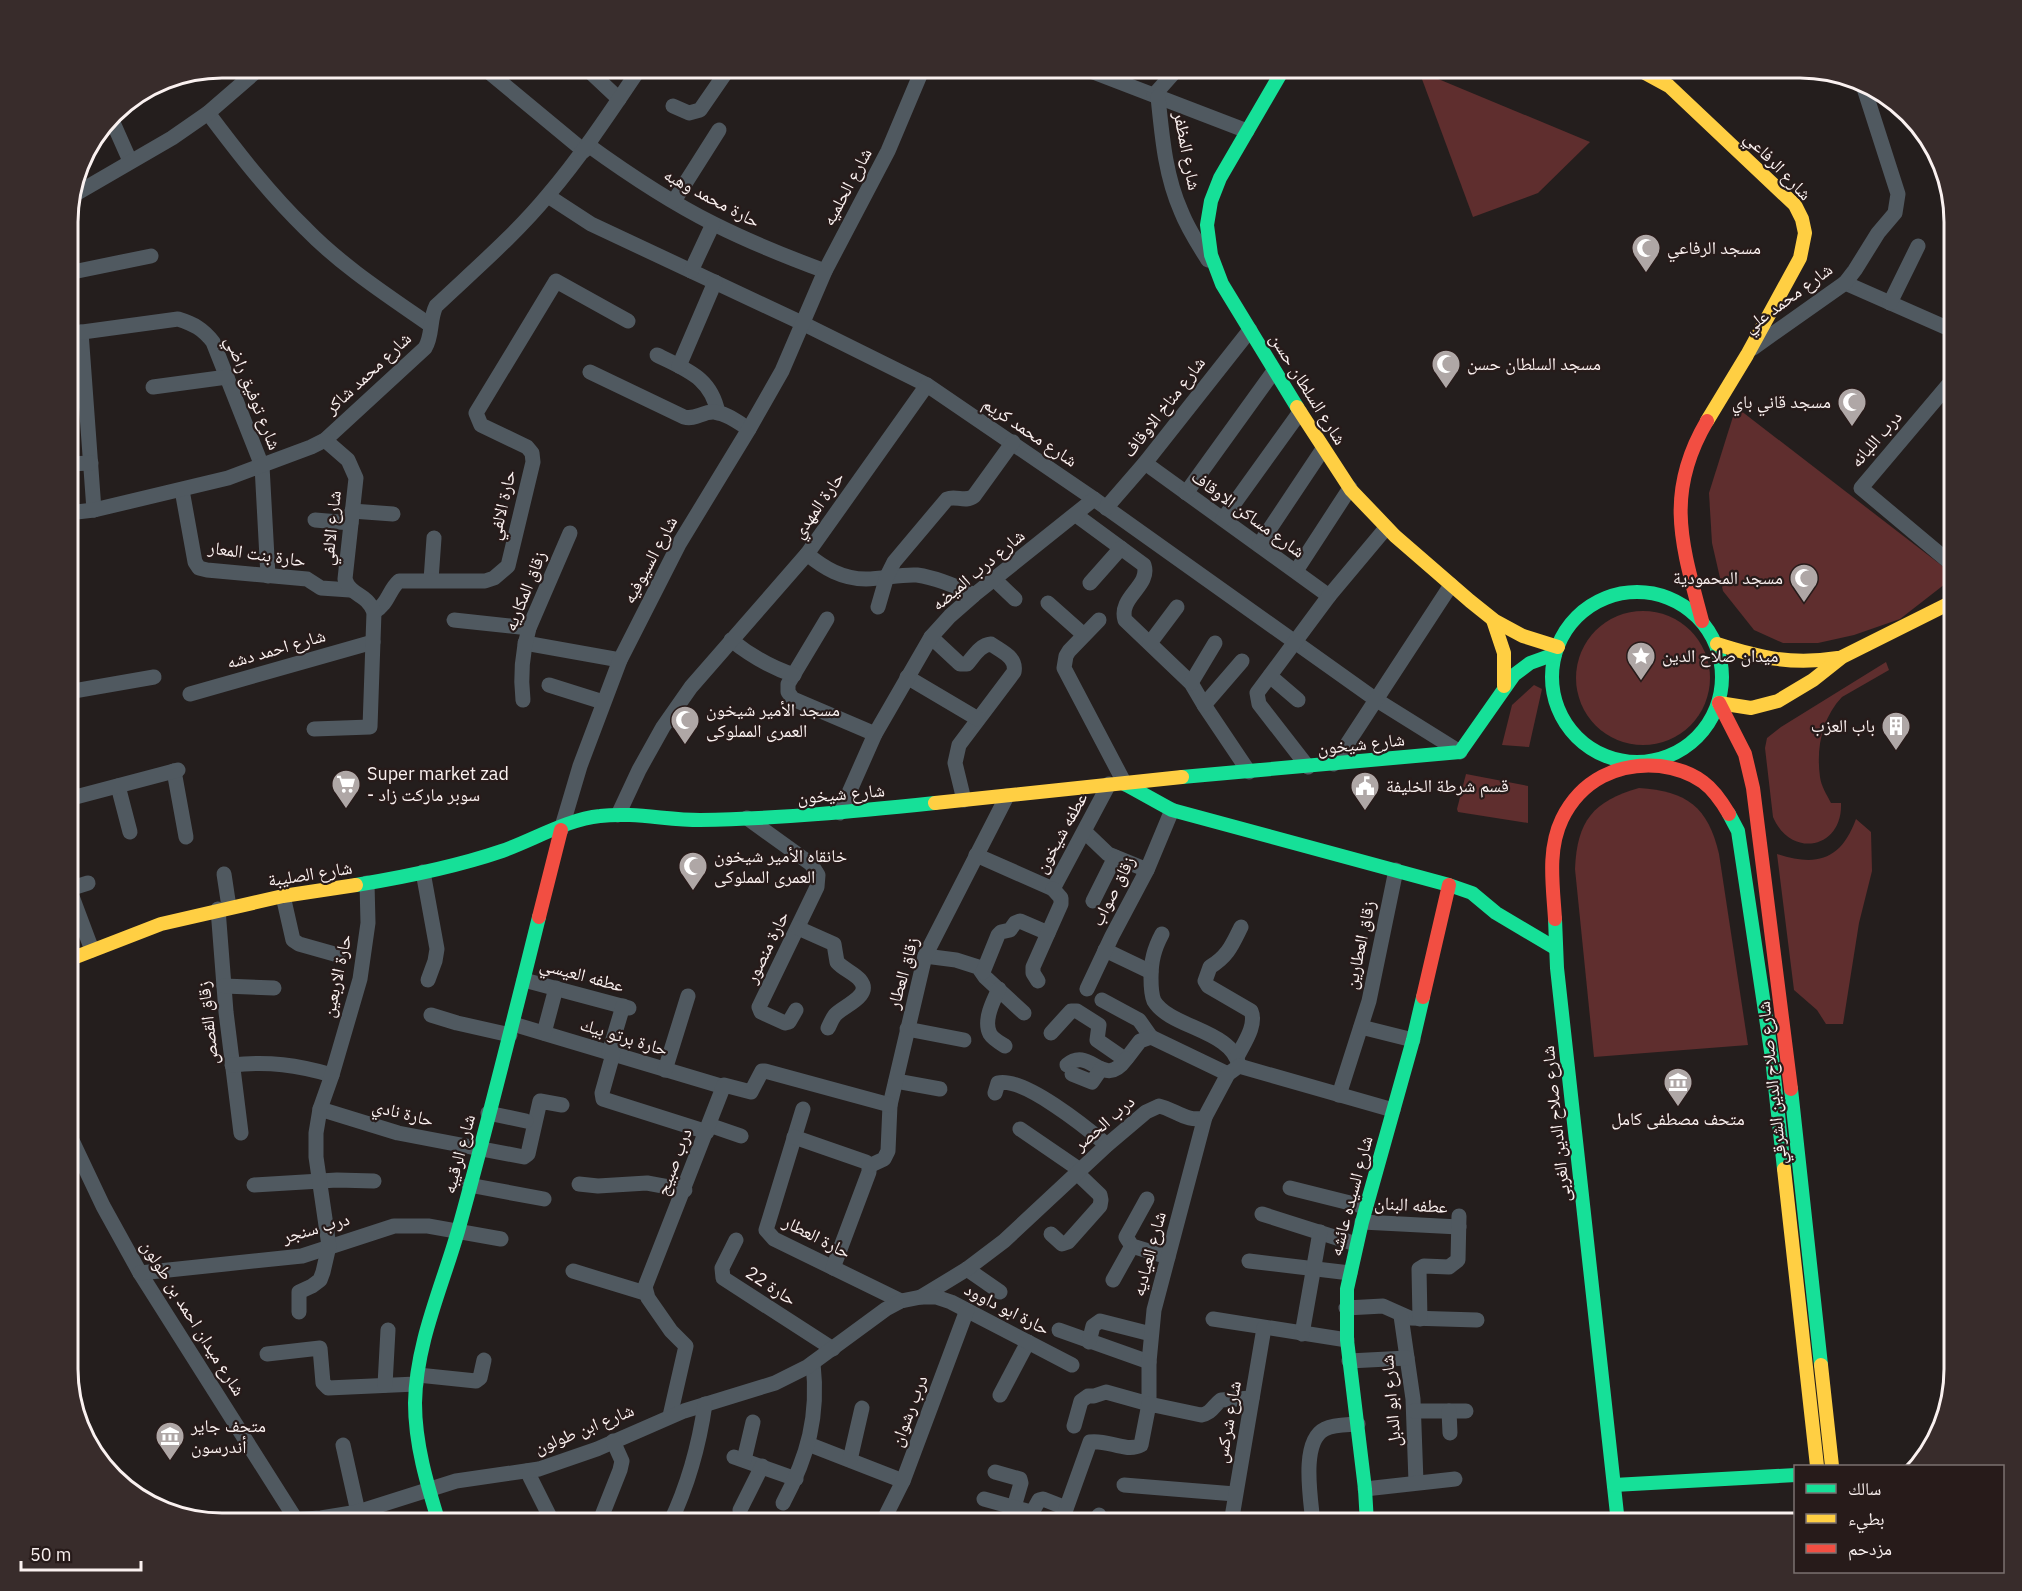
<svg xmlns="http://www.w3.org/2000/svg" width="2022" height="1591" viewBox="0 0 2022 1591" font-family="'IBM Plex Sans','Noto Naskh Arabic',sans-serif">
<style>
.green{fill:#5f2e2e}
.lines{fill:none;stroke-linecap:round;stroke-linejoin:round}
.street{stroke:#505960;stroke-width:15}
.fast{stroke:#16e098;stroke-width:14}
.slow{stroke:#ffcf43;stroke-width:14}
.jam{stroke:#f24e42;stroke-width:14}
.labels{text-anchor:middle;stroke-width:4.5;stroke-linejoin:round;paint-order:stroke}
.street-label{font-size:18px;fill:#faf1f0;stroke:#271b1a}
.poi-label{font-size:18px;fill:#faf1f0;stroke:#271b1a;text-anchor:start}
.rim{fill:none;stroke:#faf1f0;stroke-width:3}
</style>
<rect width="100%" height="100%" fill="#241e1d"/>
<g class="green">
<path d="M1419,71L1590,142L1538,193L1473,217Z"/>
<path d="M1736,407L1954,575V577L1900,619L1854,635L1818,643H1783L1754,630L1723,591L1712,543L1709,493Z"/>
<circle cx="1643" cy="678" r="67"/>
<path d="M1886,662L1889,670L1842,697C1822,718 1816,748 1820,777C1821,786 1827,795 1831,803H1841C1843,849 1791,859 1773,817L1765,748L1767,738L1781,727Z"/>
<path d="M1534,685L1542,689L1529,747L1502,745L1512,705Z"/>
<path d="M1466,774L1528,786V823L1458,812L1457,809Z"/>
<path d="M1639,788C1687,791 1708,807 1719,854L1748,1045L1594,1057L1575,869C1577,821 1593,801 1639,788Z"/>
<path d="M1856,819L1871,832L1872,871L1859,923L1843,1024H1826L1817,1010L1794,990L1777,854C1817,867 1841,860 1856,819Z"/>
</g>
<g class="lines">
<g class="street">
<path d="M484,68L584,151"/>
<path d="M586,68L619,99"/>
<path d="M1083,68L1247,131"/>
<path d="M1154,95L1178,68"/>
<path d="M1158,97C1162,135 1165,175 1181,211C1188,229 1198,244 1208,260"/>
<path d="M673,106L689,113L700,110L729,68"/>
<path d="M208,113C238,153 269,193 306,229C342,266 387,295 430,325"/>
<path d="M111,118L130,161"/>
<path d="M588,145C628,174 670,202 714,224C750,242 787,257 825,271"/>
<path d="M72,196L172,138L208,113L260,68"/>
<path d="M548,196L591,224L802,323L927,385L1094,499L1375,699L1460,752"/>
<path d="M674,201L719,130"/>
<path d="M691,271L713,224"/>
<path d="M68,273L151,256"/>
<path d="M1845,283L1954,331"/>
<path d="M1890,303L1918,246"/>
<path d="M81,332L94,510"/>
<path d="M68,334L178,319C194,324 203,329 213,342L262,466L268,576"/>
<path d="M1753,348L1845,283L1855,270L1878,233L1895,213L1898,194L1862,82"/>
<path d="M657,355C686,370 711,377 718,413"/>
<path d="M679,366L715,282"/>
<path d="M590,372L684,417C695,420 702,412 713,412C725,412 739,423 749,429"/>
<path d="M153,387L227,377"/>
<path d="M1145,463L1329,596"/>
<path d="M68,464L91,463"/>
<path d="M182,490L195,562L199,568L207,570L307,579L321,588L350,590"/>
<path d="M1186,493L1274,371"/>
<path d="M1106,508L1145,463L1250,330"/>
<path d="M352,511L393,514"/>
<path d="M68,513L94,510L228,478L311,447L325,440L425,348C433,335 429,320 436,306C474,270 515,235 548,195C582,155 611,111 640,68"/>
<path d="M1076,515L1144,565C1151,586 1118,597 1125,620L1191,683L1204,705L1249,772"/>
<path d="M1223,519L1300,412"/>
<path d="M315,520L351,523"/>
<path d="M1259,545L1323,449"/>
<path d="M807,554C824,568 842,579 866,579C883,579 900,574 917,575C938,578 956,586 974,595"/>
<path d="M1954,566L1861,488L1954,378"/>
<path d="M1296,571L1350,488"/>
<path d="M994,579L1015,599"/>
<path d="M431,580L434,538"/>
<path d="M1090,583L1121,548"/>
<path d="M1048,603L1084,635"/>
<path d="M878,607L887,576L894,562L947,499C956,495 965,503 974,496L1013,442"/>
<path d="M374,612C389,603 388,591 399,581H485L494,578L508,566L533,462L532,453L527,447L481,425L476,413L556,281L628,321"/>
<path d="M827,619L788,684V692L793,699L875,734"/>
<path d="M454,620L529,628"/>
<path d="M1099,620L1069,651L1066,656L1064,668L1125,784"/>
<path d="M931,637L960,664H967C974,656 980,645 991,644C1002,652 1017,657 1014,672L959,745L955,763L964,800"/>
<path d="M731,640C751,656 769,667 794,675"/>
<path d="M525,643L620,660"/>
<path d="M1150,643L1177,607"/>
<path d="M1270,676L1298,700"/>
<path d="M907,677L978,719"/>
<path d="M1191,683L1215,643"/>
<path d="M549,685L603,702"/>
<path d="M68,692L154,677"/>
<path d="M190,694L373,642"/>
<path d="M523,700C520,675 522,653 529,628L570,533"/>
<path d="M1204,705L1242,661"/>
<path d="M314,729L370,727L374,612C366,592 351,597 345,579L356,478L348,460L325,440"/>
<path d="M1334,764L1451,585"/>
<path d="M1308,767L1259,704L1257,693L1329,596L1386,528"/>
<path d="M174,771L186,837"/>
<path d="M118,786L130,832"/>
<path d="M68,799L178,770"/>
<path d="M840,813L875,734L931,637L950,616L974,595L1094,499"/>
<path d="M618,815L639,770L663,727L691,687L807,554L927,385"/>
<path d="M747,818L811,864L818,875L817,887L759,1007L761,1012L785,1023L789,1022L796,1010"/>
<path d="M561,830L580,766L620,660L679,544L749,429L782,371L825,271L888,151L923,68"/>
<path d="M1085,832L1108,854L1147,870"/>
<path d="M976,855L1053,889L1109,784"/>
<path d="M423,872L437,949L435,961L428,980"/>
<path d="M224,874L229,907"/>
<path d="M68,886L92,950"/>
<path d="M69,889L88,883"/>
<path d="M283,896L293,940L299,944L338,955"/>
<path d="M1093,901L1115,857"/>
<path d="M218,909L226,1012L241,1133"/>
<path d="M798,928L834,944L837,962C843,969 854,973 860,980C873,996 843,1006 835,1015C832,1019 830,1024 828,1028"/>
<path d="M1162,934C1154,949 1151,961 1151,978C1151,985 1151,994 1154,1001C1170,1028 1233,1030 1239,1066"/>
<path d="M1105,950L1151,972"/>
<path d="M925,956L956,960L978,967L985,977L1024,1013"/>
<path d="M983,972L998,935L1001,932L1010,930L1015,923L1020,921L1048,933"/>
<path d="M524,980L629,1008"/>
<path d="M1038,981L1033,973V967L1061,904V898L1053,889"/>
<path d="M224,986L274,988"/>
<path d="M999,989C993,1001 983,1021 990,1034C993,1039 1000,1043 1005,1046"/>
<path d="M1087,989L1112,936L1147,870L1172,810"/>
<path d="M1102,1000L1139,1020L1151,1037"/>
<path d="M431,1015L457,1023L510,1035"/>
<path d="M513,1024L724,1087"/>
<path d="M1361,1027L1413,1040"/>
<path d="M907,1029L964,1040"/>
<path d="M544,1033L556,988"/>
<path d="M1051,1033L1071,1011H1077L1099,1025L1097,1040L1123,1058H1127L1140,1041L1151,1037L1228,1074"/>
<path d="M609,1053L623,1006"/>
<path d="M613,1054L602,1093L603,1099L707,1132"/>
<path d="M1237,1057C1244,1043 1257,1025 1251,1011L1208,986L1205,981L1210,967C1228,956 1232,945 1241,927"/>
<path d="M232,1065C269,1061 297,1065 332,1075"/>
<path d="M1067,1065C1090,1045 1103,1091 1126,1059"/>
<path d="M665,1070L688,996"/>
<path d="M1072,1074L1092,1082L1101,1069"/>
<path d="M896,1081L940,1089"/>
<path d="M995,1093L998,1083C1023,1076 1088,1129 1107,1145"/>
<path d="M1339,1095L1369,1001L1396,870"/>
<path d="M320,1109L398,1133L524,1157L528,1154L540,1101L562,1105"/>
<path d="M803,1109L766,1230L774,1239L901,1301"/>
<path d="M488,1113L526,1121"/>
<path d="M709,1125L741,1136"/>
<path d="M1020,1129L1080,1170"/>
<path d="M68,1132L103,1206L140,1273L295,1518"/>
<path d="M794,1137L866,1162L869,1166V1172L833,1268"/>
<path d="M869,1166L884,1159L888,1151L890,1105L925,956L1007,796"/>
<path d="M579,1184L598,1186L647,1183L685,1190"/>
<path d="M254,1185L337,1180L374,1181"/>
<path d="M469,1185L544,1199"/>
<path d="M1290,1188L1366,1207"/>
<path d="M1147,1199L1126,1237L1132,1246L1168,1257"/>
<path d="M1262,1214L1356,1244"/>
<path d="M1362,1222L1459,1227"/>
<path d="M1051,1234L1062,1244L1068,1242L1100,1206L1101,1200L1100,1195L1077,1173"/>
<path d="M736,1240L722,1268L723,1278L833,1349"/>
<path d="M1249,1261L1350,1273"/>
<path d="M967,1269L1000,1292"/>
<path d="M573,1271L645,1293"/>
<path d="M140,1273L302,1256L394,1226H428L501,1239"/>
<path d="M1113,1280L1132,1246"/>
<path d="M921,1297L967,1269L1004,1241L1107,1145L1146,1112L1159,1106C1174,1109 1189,1124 1205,1117L1228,1074L1239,1066L1393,1110"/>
<path d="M1346,1308L1383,1306L1410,1318L1477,1320"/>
<path d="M299,1312V1292L312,1286L320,1280L323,1272L329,1246L316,1157V1133L320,1109L332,1075L360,979L368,923L367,883"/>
<path d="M1401,1316L1413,1399L1416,1482"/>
<path d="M1213,1319L1347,1340"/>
<path d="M1420,1319L1419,1269L1424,1266L1449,1267L1458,1260L1459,1216"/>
<path d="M1059,1330L1149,1362"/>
<path d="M1302,1334L1320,1232"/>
<path d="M1089,1342L1093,1326L1100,1321L1151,1334"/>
<path d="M267,1354L320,1348L323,1383L328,1388L416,1384"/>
<path d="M1349,1361L1407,1358"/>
<path d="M418,1375L476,1381L480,1378L484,1360"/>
<path d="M385,1385L388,1330"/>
<path d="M1000,1395L1028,1342"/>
<path d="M1414,1411H1466"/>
<path d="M1449,1411L1450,1433"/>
<path d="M670,1416L686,1346L671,1331L648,1298L645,1287L724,1085L751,1092L762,1071H765L890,1105"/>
<path d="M1074,1426L1081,1401L1088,1396H1094L1106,1392L1149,1404V1362L1154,1310L1205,1117"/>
<path d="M808,1444L903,1481"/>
<path d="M343,1445L358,1512"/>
<path d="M734,1457L796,1479"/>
<path d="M744,1460L753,1422"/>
<path d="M850,1460L862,1408"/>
<path d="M527,1471L553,1523"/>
<path d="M995,1472L1020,1479L1021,1483L1014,1507"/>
<path d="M1124,1485L1235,1494"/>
<path d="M1365,1489L1455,1479"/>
<path d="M984,1499L1027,1511H1033L1039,1500L1043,1499L1066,1508"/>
<path d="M783,1503C808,1456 819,1416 813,1363"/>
<path d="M740,1510L762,1466"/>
<path d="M236,1523L321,1518L358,1512L456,1481L539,1469L597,1449L684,1411L775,1383L807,1367L886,1309L901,1301L921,1297H936L951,1302L1072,1365"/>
<path d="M599,1523L620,1470L622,1461L613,1441"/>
<path d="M670,1523C688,1485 699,1446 705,1404"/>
<path d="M882,1523L903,1481L967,1310"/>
<path d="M1061,1523L1090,1442C1107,1439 1126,1453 1141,1445L1149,1404L1201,1415C1212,1413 1213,1406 1221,1400L1252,1398"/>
<path d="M1096,1523L1099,1515"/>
<path d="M1231,1523L1264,1328"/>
<path d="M1313,1523C1311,1500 1300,1441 1325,1429C1335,1424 1347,1425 1358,1424"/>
</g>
<g class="fast">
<path d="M1284,68L1220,178L1211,201L1207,225L1211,255L1222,284L1297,407"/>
<circle cx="1637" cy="677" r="85"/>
<path d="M1182,777L1460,752L1514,675L1530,663L1555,654"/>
<path d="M1125,784L1172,810L1449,885L1472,893L1496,913L1555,948"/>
<path d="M1729,814L1738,831L1772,1058L1784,1169"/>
<path d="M356,885C405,877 455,867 502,851C533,840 568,819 600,816C633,812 667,820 700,820C778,819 857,811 935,803"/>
<path d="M1555,919L1557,968L1618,1523"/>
<path d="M1791,1089L1821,1365"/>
<path d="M1614,1485L1796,1475"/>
<path d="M439,1523C427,1484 415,1444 415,1403C416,1343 442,1287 458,1231C487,1127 513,1022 539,917"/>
<path d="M1367,1523L1365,1489L1347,1340V1289L1362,1222L1413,1040L1423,997"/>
</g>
<g class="slow">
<path d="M1636,68L1669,86L1795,205L1802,219L1805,233L1800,258L1747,355L1707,421"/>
<path d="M1297,407L1351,490L1395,536L1470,601L1495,621L1523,636L1558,647"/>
<path d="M1493,620L1504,653V686"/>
<path d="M1717,644C1760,658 1792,665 1838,658"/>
<path d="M1719,703L1751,708L1778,701L1813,680L1842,657L1954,601"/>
<path d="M935,803L1182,777"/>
<path d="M68,960L161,924L283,896L356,885"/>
<path d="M1784,1169L1817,1466"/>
<path d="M1821,1365L1832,1466"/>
</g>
<g class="jam">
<path d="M1702,621C1682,545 1664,494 1707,421"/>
<path d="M1719,703L1745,754L1753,788L1791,1089"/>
<path d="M539,917L561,830"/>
<path d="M1555,919C1553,886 1547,850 1562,819C1581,780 1618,762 1660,766C1675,768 1691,773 1703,782C1714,790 1722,802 1729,814"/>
<path d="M1423,997L1449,885"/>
</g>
</g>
<defs>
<g id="mosque-pin" transform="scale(1.5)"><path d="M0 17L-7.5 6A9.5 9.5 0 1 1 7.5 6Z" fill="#afa7a6" stroke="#271b1a"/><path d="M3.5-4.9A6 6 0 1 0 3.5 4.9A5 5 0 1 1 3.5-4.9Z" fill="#fff"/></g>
<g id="sight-pin" transform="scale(1.5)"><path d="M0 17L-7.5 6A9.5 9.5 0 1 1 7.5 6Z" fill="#afa7a6" stroke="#271b1a"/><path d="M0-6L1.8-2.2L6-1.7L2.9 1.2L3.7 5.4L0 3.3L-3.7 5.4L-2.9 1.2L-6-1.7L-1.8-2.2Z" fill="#fff"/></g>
<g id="building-pin" transform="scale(1.5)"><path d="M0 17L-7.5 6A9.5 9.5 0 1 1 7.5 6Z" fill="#afa7a6" stroke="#271b1a"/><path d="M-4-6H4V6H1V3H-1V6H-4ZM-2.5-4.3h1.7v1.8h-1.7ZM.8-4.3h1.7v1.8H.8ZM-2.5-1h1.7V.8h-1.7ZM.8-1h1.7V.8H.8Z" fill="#fff"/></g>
<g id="supermarket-pin" transform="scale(1.5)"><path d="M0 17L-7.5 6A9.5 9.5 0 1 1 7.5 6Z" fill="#afa7a6" stroke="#271b1a"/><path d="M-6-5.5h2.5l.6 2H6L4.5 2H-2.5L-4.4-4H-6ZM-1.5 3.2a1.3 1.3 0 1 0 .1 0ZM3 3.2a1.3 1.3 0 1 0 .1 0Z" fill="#fff"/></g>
<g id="civic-pin" transform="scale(1.5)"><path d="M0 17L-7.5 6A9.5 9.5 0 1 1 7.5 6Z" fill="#afa7a6" stroke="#271b1a"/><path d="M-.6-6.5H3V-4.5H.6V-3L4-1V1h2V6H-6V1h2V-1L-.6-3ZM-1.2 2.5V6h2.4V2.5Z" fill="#fff"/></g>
<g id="museum-pin" transform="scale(1.5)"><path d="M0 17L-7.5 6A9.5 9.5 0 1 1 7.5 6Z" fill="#afa7a6" stroke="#271b1a"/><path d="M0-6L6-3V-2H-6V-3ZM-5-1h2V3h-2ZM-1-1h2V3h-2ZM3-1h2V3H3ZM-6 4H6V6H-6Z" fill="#fff"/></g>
</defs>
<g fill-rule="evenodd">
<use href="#mosque-pin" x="1646" y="248"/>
<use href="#mosque-pin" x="1446" y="364"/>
<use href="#mosque-pin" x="1852" y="402"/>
<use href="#mosque-pin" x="1804" y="578"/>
<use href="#sight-pin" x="1641" y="656"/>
<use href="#mosque-pin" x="685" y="720"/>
<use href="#building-pin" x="1896" y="726"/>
<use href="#supermarket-pin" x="346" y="784"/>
<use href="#civic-pin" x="1365" y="786"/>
<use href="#mosque-pin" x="693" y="866"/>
<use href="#museum-pin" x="1678" y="1082"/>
<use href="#museum-pin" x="170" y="1436"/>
</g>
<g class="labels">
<g class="street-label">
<text transform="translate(1187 151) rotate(79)" y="6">شارع المظفر</text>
<text transform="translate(1778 166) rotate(46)" y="6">شارع الرفاعي</text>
<text transform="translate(847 187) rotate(-62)" y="6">شارع الحلميه</text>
<text transform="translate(712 198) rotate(28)" y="6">حارة محمد وهبه</text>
<text transform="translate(1788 298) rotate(-36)" y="6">شارع محمد علي</text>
<text transform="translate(368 373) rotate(-43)" y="6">شارع محمد شاكر</text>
<text transform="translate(1308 389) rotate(58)" y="6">شارع السلطان حسن</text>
<text transform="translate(253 393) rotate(68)" y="6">شارع توفيق راضي</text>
<text transform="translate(1164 407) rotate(-52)" y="6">شارع مناخ الاوقاف</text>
<text transform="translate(1030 432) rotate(34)" y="6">شارع محمد كريم</text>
<text transform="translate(1876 439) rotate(-49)" y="6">درب اللبانه</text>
<text transform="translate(502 505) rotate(-77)" y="6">حارة الالفي</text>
<text transform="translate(818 505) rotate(-55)" y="6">حارة المهدي</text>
<text transform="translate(1248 514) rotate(36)" y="6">شارع مساكن الاوقاف</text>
<text transform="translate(331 528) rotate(-84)" y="6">شارع الالفي</text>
<text transform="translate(257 554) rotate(8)" y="6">حارة بنت المعار</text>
<text transform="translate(650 560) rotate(-62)" y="6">شارع السيوفيه</text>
<text transform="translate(978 570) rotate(-40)" y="6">شارع درب الميضه</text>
<text transform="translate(525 591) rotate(-68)" y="6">زقاق المكاريه</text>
<text transform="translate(276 649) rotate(-16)" y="6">شارع احمد دشه</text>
<text transform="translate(1361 744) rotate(-6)" y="6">شارع شيخون</text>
<text transform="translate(841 794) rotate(-5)" y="6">شارع شيخون</text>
<text transform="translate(1061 833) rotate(-61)" y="6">عطفه شيخون</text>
<text transform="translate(310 874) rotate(-9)" y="6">شارع الصليبة</text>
<text transform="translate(1113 891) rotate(-63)" y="6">زقاق صواب</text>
<text transform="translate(1360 945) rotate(-78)" y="6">زقاق العطارين</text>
<text transform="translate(767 947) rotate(-64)" y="6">حارة منصور</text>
<text transform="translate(903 973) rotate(-74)" y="6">زقاق العطار</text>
<text transform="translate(582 975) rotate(15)" y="6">عطفه العيسي</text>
<text transform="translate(337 976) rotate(-78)" y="6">حارة الاربعين</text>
<text transform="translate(208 1023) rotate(-96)" y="6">زقاق القصص</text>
<text transform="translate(624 1037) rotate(17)" y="6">حارة برتو بيك</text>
<text transform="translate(1772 1083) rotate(-96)" y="6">شارع صلاح الدين الشرقي</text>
<text transform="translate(403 1113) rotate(14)" y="6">حارة نادي</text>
<text transform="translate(1104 1123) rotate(-41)" y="6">درب الحصر</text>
<text transform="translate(1556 1124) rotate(-96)" y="6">شارع صلاح الدين الغربى</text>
<text transform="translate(459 1154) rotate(-75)" y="6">شارع الرقيبه</text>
<text transform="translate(674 1162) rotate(-69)" y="6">درب صبيح</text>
<text transform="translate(1351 1196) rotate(-75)" y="6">شارع السيده عائشه</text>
<text transform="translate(1411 1205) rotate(3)" y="6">عطفه البنان</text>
<text transform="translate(316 1228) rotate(-16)" y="6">درب سنجر</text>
<text transform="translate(817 1237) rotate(27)" y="6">حارة العطار</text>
<text transform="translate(1149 1254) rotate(-75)" y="6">شارع العياديه</text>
<text transform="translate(771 1286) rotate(33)" y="6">حارة 22</text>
<text transform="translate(1007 1309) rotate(27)" y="6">حارة ابو داوود</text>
<text transform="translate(193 1318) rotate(58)" y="6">شارع ميدان احمد بن طولون</text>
<text transform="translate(1391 1401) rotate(-95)" y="6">شارع ابو الدبل</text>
<text transform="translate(909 1411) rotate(-69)" y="6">درب رشوان</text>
<text transform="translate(1228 1422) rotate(-80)" y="6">شارع شركس</text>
<text transform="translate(584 1429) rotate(-22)" y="6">شارع ابن طولون</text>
</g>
<g class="poi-label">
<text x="1667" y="254">مسجد الرفاعي</text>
<text x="1467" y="370">مسجد السلطان حسن</text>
<text x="1831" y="408" text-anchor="end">مسجد قاني باي</text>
<text x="1783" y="584" text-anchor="end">مسجد المحمودية</text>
<text x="1662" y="662">ميدان صلاح الدين</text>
<text x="706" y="716">مسجد الأمير شيخون<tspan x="706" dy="21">العمرى المملوكى</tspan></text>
<text x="1875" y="732" text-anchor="end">باب العزب</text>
<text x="367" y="780">Super market zad<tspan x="367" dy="21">- سوبر ماركت زاد</tspan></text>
<text x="1386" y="792">قسم شرطة الخليفة</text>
<text x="714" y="862">خانقاه الأمير شيخون<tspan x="714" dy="21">العمرى المملوكى</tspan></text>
<text x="1678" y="1125" text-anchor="middle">متحف مصطفى كامل</text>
<text x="191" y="1432">متحف جاير<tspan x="191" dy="21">أندرسون</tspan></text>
</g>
</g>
<path d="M0 0H2022V1591H0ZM222 78H1800A144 144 0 0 1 1944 222V1369A144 144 0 0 1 1800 1513H222A144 144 0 0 1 78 1369V222A144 144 0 0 1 222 78Z" fill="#382c2b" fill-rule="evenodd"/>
<path class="rim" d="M222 78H1800A144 144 0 0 1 1944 222V1369A144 144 0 0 1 1800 1513H222A144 144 0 0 1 78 1369V222A144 144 0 0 1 222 78Z"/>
<rect x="1794" y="1465" width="210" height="108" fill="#271b1a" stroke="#7b7170" stroke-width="1.5"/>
<rect x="1806" y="1484" width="30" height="9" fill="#16e098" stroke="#7b7170" stroke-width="1.5"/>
<text x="1848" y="1495" font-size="18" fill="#faf1f0">سالك</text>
<rect x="1806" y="1514" width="30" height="9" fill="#ffcf43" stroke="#7b7170" stroke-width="1.5"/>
<text x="1848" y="1525" font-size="18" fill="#faf1f0">بطيء</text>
<rect x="1806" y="1544" width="30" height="9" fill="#f24e42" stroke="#7b7170" stroke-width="1.5"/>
<text x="1848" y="1555" font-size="18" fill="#faf1f0">مزدحم</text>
<path d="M21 1561v9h120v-9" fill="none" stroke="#faf1f0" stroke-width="3"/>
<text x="30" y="1561" font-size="18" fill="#faf1f0" stroke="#271b1a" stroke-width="4.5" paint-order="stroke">50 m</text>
</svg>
